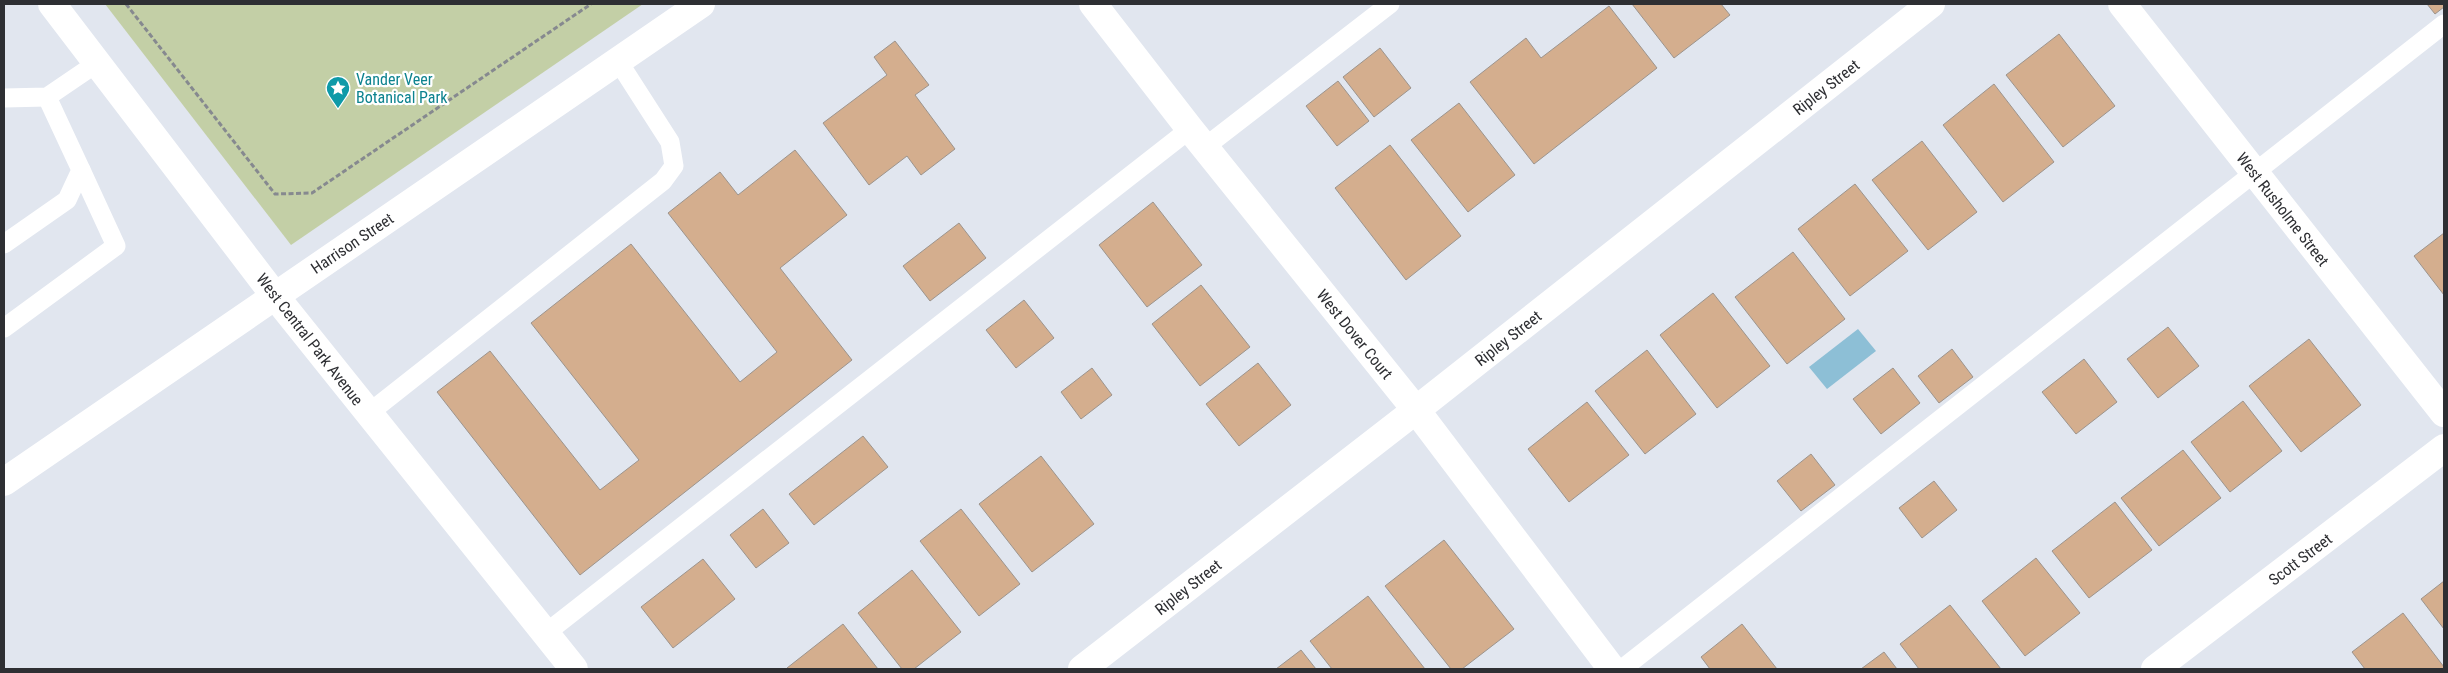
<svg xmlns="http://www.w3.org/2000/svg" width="2448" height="673" viewBox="0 0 2448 673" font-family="'Roboto Condensed',sans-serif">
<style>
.green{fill:#c3cfa6}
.water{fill:#8dbfd6}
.building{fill:#d4ae8e;stroke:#9c948d}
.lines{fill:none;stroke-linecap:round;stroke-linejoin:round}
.path{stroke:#86898f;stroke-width:3;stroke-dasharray:5 2.5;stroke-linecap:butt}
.lane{stroke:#fff;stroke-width:19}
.street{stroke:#fff;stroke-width:28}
.secondary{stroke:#fff;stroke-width:28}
.highway{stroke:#fff;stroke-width:28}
.labels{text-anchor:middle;stroke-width:4.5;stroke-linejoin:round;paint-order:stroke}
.culture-label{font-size:16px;fill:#0d838f;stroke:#fff;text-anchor:start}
.street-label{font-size:16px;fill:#2e2f33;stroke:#fff}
</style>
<rect width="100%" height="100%" fill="#e1e6ef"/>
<path class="green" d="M105,4H643L291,245Z"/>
<path class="water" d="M1858,329L1876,351L1827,389L1809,367Z"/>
<g class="building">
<path d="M1632,4H1721L1730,15L1674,58Z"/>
<path d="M2427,4H2444V7L2435,14Z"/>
<path d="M1609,6L1657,68L1534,164L1470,82L1526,38L1541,58Z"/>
<path d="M2059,34L2115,106L2063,147L2006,75Z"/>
<path d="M895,41L929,85L915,95L955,149L921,175L907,156L869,185L823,123L887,75L874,57Z"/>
<path d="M1380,48L1411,88L1374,117L1343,77Z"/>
<path d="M1338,81L1369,121L1337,146L1306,106Z"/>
<path d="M1994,84L2054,162L2003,202L1943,125Z"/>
<path d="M1459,103L1515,175L1468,212L1411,140Z"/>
<path d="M1922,141L1977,212L1928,250L1872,180Z"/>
<path d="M1390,145L1461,236L1406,280L1335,188Z"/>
<path d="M795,150L847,215L780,268L852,360L580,575L437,392L490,351L600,490L639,460L531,323L631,244L740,382L777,352L668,213L720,172L738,195Z"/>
<path d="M1855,184L1908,251L1850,296L1798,229Z"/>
<path d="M1153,202L1202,265L1147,307L1099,245Z"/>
<path d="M959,223L986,258L930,301L903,266Z"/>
<path d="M2444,233V295L2414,256Z"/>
<path d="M1793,252L1845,319L1787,364L1735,297Z"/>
<path d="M1201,285L1250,347L1200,386L1152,324Z"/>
<path d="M1713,293L1770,366L1717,408L1660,335Z"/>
<path d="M1024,300L1054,338L1016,368L986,330Z"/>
<path d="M2168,327L2199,366L2158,398L2127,359Z"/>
<path d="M2309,339L2361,405L2301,452L2249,386Z"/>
<path d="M1952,349L1973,377L1939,403L1918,376Z"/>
<path d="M1647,350L1696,414L1645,454L1595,391Z"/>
<path d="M2084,359L2117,402L2076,434L2042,392Z"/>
<path d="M1258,363L1291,405L1239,446L1206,404Z"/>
<path d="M1092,368L1112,395L1081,419L1061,392Z"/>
<path d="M1893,368L1920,403L1881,434L1853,399Z"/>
<path d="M2243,401L2282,451L2230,492L2191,442Z"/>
<path d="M1587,402L1629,455L1569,502L1528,449Z"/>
<path d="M863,436L888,467L814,525L789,494Z"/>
<path d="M2183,450L2221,498L2159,546L2121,498Z"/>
<path d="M1811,454L1835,485L1801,511L1777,481Z"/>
<path d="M1041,456L1094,524L1032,572L979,504Z"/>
<path d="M1934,481L1957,510L1922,538L1899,508Z"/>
<path d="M2115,502L2152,550L2089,598L2052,551Z"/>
<path d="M763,509L789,543L756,568L730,535Z"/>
<path d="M961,509L1020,584L979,616L920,541Z"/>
<path d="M1444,540L1514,629L1462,669H1451L1385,586Z"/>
<path d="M2036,558L2080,613L2025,656L1982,601Z"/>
<path d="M703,559L735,599L673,648L641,607Z"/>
<path d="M912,570L961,632L914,669H902L858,613Z"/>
<path d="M2444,581V629L2421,599Z"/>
<path d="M1368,596L1425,669H1332L1310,641Z"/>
<path d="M1950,605L2001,669H1919L1900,644Z"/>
<path d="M2403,613L2444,667V669H2365L2352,652Z"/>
<path d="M843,624L878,669H788L787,668Z"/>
<path d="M1742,624L1777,669H1710L1701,657Z"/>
<path d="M1301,650L1316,669H1276Z"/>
<path d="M1884,652L1897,669H1861Z"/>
</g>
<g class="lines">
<path class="path" d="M126,4L275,194L312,193L591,4"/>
<g class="lane">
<path d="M4,98L47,97L97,63"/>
<path d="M1205,147L1390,4"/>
<path d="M4,244L67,200L81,170L47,97"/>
<path d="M4,328L116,246L81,170"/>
<path d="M369,413L663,181L674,166L670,142L618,61"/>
<path d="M546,633L1190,129"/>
<path d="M1622,669L2444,24"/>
</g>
<g class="street">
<path d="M1093,4L1190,129L1416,410L1612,669"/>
<path d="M2122,4L2444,413"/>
<path d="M1082,669L1416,410L1931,4"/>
<path d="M2155,669L2444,448"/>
</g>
<path class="secondary" d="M52,4L275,296L574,669"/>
<path class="highway" d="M4,482L701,4"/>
</g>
<defs>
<g id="sight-pin" transform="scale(1.25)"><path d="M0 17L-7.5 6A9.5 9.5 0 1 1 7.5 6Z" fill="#0f9aa8" stroke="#fff"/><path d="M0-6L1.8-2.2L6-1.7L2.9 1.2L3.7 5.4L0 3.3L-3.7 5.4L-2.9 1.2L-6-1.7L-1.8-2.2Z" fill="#fff"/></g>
</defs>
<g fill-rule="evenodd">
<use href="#sight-pin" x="338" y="88"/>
</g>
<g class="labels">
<g class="culture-label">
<text x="356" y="85">Vander Veer<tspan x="356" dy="18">Botanical Park</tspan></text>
</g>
<g class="street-label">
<text transform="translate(1826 87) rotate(-38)" y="6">Ripley Street</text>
<text transform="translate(2283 209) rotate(52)" y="6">West Rusholme Street</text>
<text transform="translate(352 243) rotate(-34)" y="6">Harrison Street</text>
<text transform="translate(1355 334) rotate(51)" y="6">West Dover Court</text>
<text transform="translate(1508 338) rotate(-38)" y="6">Ripley Street</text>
<text transform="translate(310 339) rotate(52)" y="6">West Central Park Avenue</text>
<text transform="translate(2300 559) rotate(-37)" y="6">Scott Street</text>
<text transform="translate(1188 587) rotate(-38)" y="6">Ripley Street</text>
</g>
</g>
<rect width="2448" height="673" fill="none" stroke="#2e2f33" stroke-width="10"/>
</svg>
